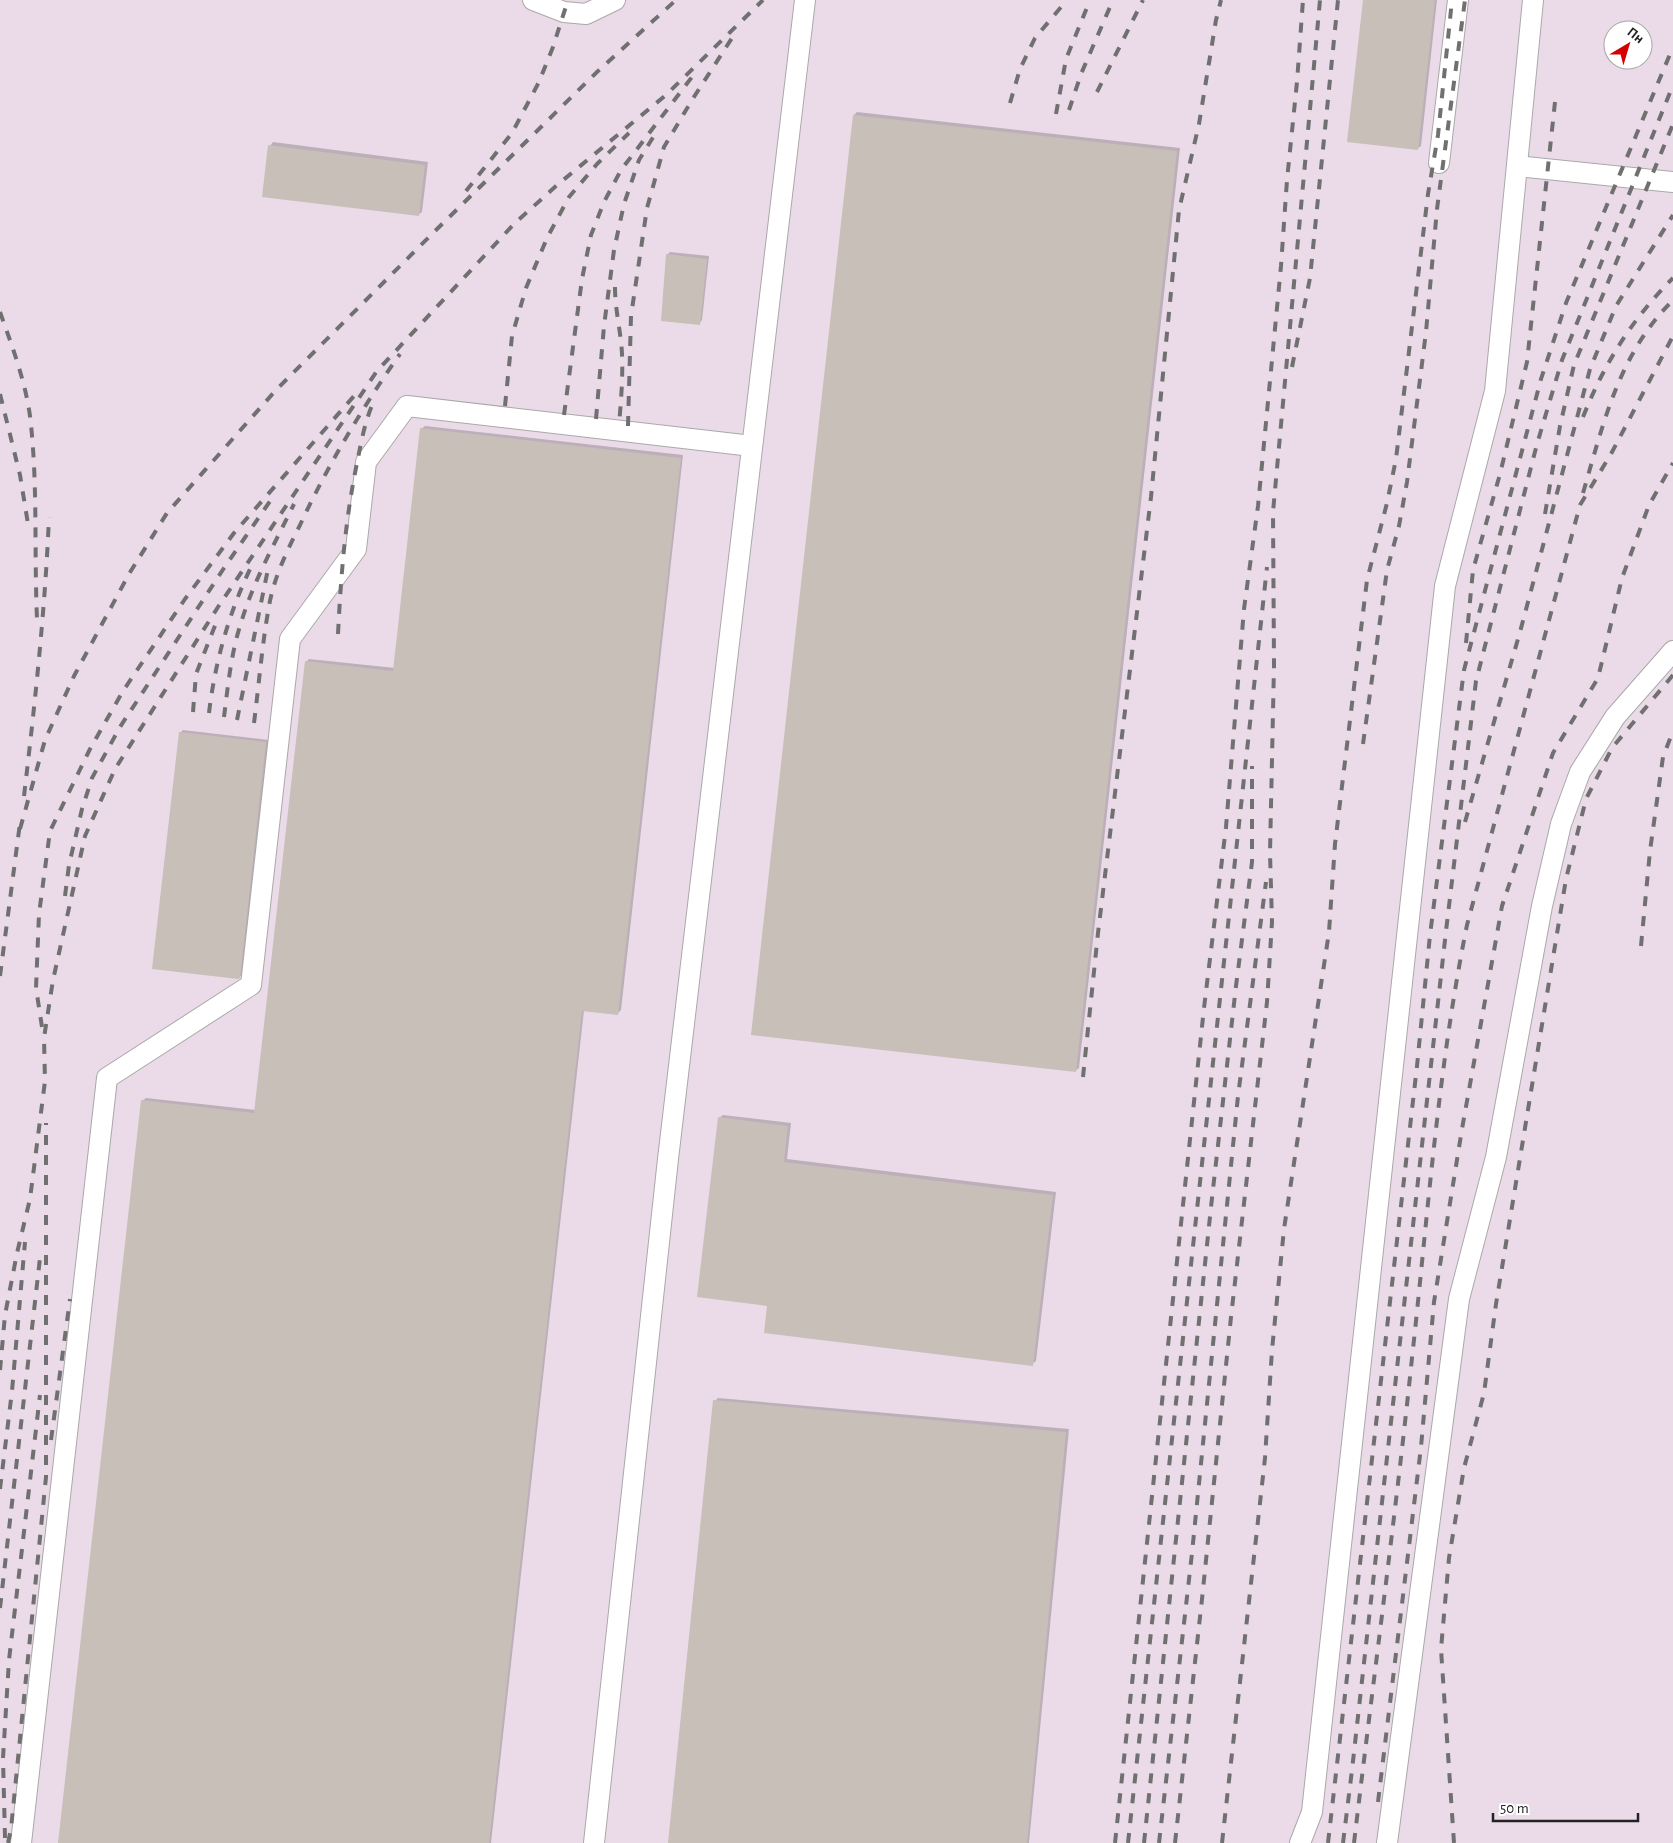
<svg xmlns="http://www.w3.org/2000/svg" width="1673" height="1843" viewBox="0 0 1673 1843" font-family="'Alegreya Sans',sans-serif">
<style>
.industrial{fill:#ebdbe8;fill-rule:evenodd}
.shadow{fill:#0003}
.building{fill:#c7bfb8}
.lines{fill:none;stroke-linecap:round;stroke-linejoin:round}
.minor-casing{stroke:#a9a9a9;stroke-width:22}
.minor{stroke:#fff;stroke-width:20}
.rail{stroke:#707070;stroke-width:4;stroke-dasharray:10 10;stroke-linecap:butt}
</style>
<rect width="100%" height="100%" fill="#f2efe9"/>
<path class="industrial" d="M0,0H1673V1843H0ZM1613,30H1643V60H1613Z"/>
<g class="shadow">
<path d="M1364,0H1437L1421,146L1417,149Z"/>
<path d="M857,112L1180,148L1079,1068L1075,1071L753,1034L854,115Z"/>
<path d="M273,142L428,162L422,212L418,215L270,146Z"/>
<path d="M670,252L709,256L702,320L699,324L667,255Z"/>
<path d="M425,426L683,455L621,1010L618,1013L584,1010L491,1843H59L142,1101L146,1098L256,1110L306,662L309,659L395,668L421,429Z"/>
<path d="M183,730L269,740L243,974L238,978L180,733Z"/>
<path d="M723,1115L791,1123L787,1159L1056,1192L1036,1361L1032,1364L769,1305L719,1118Z"/>
<path d="M718,1398L1069,1429L1029,1843H670L715,1401Z"/>
</g>
<g class="building">
<path d="M1363,0H1435L1418,150L1347,142Z"/>
<path d="M853,115L1177,151L1076,1072L751,1035Z"/>
<path d="M268,145L425,165L419,216L262,197Z"/>
<path d="M666,254L707,259L700,325L661,321Z"/>
<path d="M420,428L681,458L618,1015L582,1011L489,1843H58L141,1100L254,1113L305,661L393,671Z"/>
<path d="M179,732L266,742L240,978L238,979L152,969Z"/>
<path d="M718,1117L788,1126L784,1162L1053,1195L1033,1366L764,1333L767,1306L697,1297Z"/>
<path d="M713,1400L1066,1432L1027,1843H668Z"/>
</g>
<g class="lines">
<g class="minor-casing">
<g id="minor">
<path d="M533,0L564,12L586,14L615,0"/>
<path d="M1439,163L1458,0"/>
<path d="M1517,166L1673,182"/>
<path d="M21,1843L107,1078L251,985L290,639L356,549L366,462L407,406L752,446"/>
<path d="M594,1843L668,1159L805,0"/>
<path d="M1300,1843L1312,1812L1445,586L1495,391L1533,0"/>
<path d="M1387,1843L1459,1299L1496,1157L1542,906L1561,824L1580,772L1615,717L1673,651"/>
</g>
</g>
<use href="#minor" class="minor"/>
<g class="rail">
<path d="M1097,92L1143,0"/>
<path d="M1010,103L1020,69L1035,38L1067,0"/>
<path d="M1069,110L1081,74L1113,0"/>
<path d="M1056,114L1066,59L1090,0"/>
<path d="M466,191L512,133L539,82L553,47L568,0"/>
<path d="M615,287C615,310 621,332 622,354C623,378 621,401 619,425"/>
<path d="M0,312C12,346 25,380 30,416C38,483 34,551 37,619"/>
<path d="M1292,367L1310,278L1338,0"/>
<path d="M0,394L20,475L29,530"/>
<path d="M505,406L512,336L526,288L547,238L569,197L597,164L629,133"/>
<path d="M564,415L582,279L591,235L604,202L621,170L692,77"/>
<path d="M1583,417C1604,364 1632,319 1673,278"/>
<path d="M596,419L604,326L614,250L624,204L639,160L657,131"/>
<path d="M628,426L631,316L647,208L664,147L692,100L732,38"/>
<path d="M1583,493C1604,421 1619,354 1673,300"/>
<path d="M1545,514L1560,426L1574,365L1673,124"/>
<path d="M338,634C341,575 345,521 357,463C361,443 365,420 374,401"/>
<path d="M1466,643L1473,570L1500,474L1527,362L1555,102"/>
<path d="M193,712L196,674L218,618"/>
<path d="M209,713C215,662 229,612 252,565"/>
<path d="M224,717C228,686 231,653 241,623C253,582 275,543 294,504"/>
<path d="M237,720L268,569"/>
<path d="M254,723C259,684 262,645 269,606C274,577 287,551 300,525C328,465 362,408 400,354"/>
<path d="M1363,744L1387,570L1399,526L1407,482L1426,332L1437,209L1465,0"/>
<path d="M24,796C35,703 45,611 49,517"/>
<path d="M1465,822L1520,632L1590,369L1616,306L1673,215"/>
<path d="M20,829L45,740L74,676L129,574L167,513L276,390L432,234L597,72L676,0"/>
<path d="M65,896L69,865L82,809L92,778L120,727L224,568L275,494"/>
<path d="M1641,946L1650,851L1663,757L1673,731"/>
<path d="M0,976L20,823"/>
<path d="M42,1027L36,988L39,914L50,831L90,749L123,691L185,599L234,533L354,396"/>
<path d="M1083,1077L1098,933L1151,497L1179,210L1199,124L1216,20L1221,0"/>
<path d="M0,1370L5,1315L17,1253L30,1199L45,1081L44,1038L53,980L85,836L115,769L218,607L377,371L514,224L556,186L666,95L763,0"/>
<path d="M51,1440L70,1299"/>
<path d="M0,1489L12,1391L25,1242"/>
<path d="M0,1608L40,1258"/>
<path d="M1378,1802L1421,1447L1434,1302L1462,1129L1502,906L1553,753L1598,678L1622,578L1649,505L1673,463"/>
<path d="M5,1838L3,1758L9,1660L40,1395"/>
<path d="M8,1843L11,1829L46,1477V1123"/>
<path d="M1115,1843L1204,1008L1226,827L1244,609L1258,506L1281,266L1287,180L1297,82L1303,0"/>
<path d="M1128,1843L1267,567"/>
<path d="M1144,1843L1211,1207L1236,986L1252,862V766"/>
<path d="M1159,1843L1192,1553L1238,1096L1266,882"/>
<path d="M1175,1843L1202,1599L1231,1317L1267,1002L1272,922L1270,853L1274,665L1273,512L1320,0"/>
<path d="M1222,1843L1265,1458L1272,1350L1284,1229L1329,932L1335,844L1367,580L1387,503L1396,459L1428,194L1438,135L1452,0"/>
<path d="M1328,1843L1417,1066L1430,935L1464,670L1541,379L1566,303L1673,47"/>
<path d="M1343,1843L1352,1770L1446,931L1476,681L1537,444L1562,360L1673,85"/>
<path d="M1354,1843C1373,1682 1395,1520 1412,1358C1428,1214 1438,1068 1467,925L1580,505L1611,454L1673,336"/>
<path d="M1454,1843L1441,1649L1449,1558L1464,1468L1484,1393L1496,1304L1566,879L1586,799L1612,748L1673,675"/>
</g>
</g>
<g transform="translate(1628 45) rotate(38)"><circle r="24" fill="#ffffff" stroke="#a7a7a7"/>
<path d="M0-4L9 19L0 12L-9 19Z" fill="#d40000"/>
<text y="-8" font-size="14" font-weight="bold" text-anchor="middle" fill="#222222">Пн</text>
</g>
<path d="M1493 1813v8h145v-8" fill="none" stroke="#222222" stroke-width="2.5"/>
<text x="1500" y="1813" font-size="15" fill="#222222" stroke="#ffffff" stroke-width="4" paint-order="stroke">50 m</text>
</svg>
